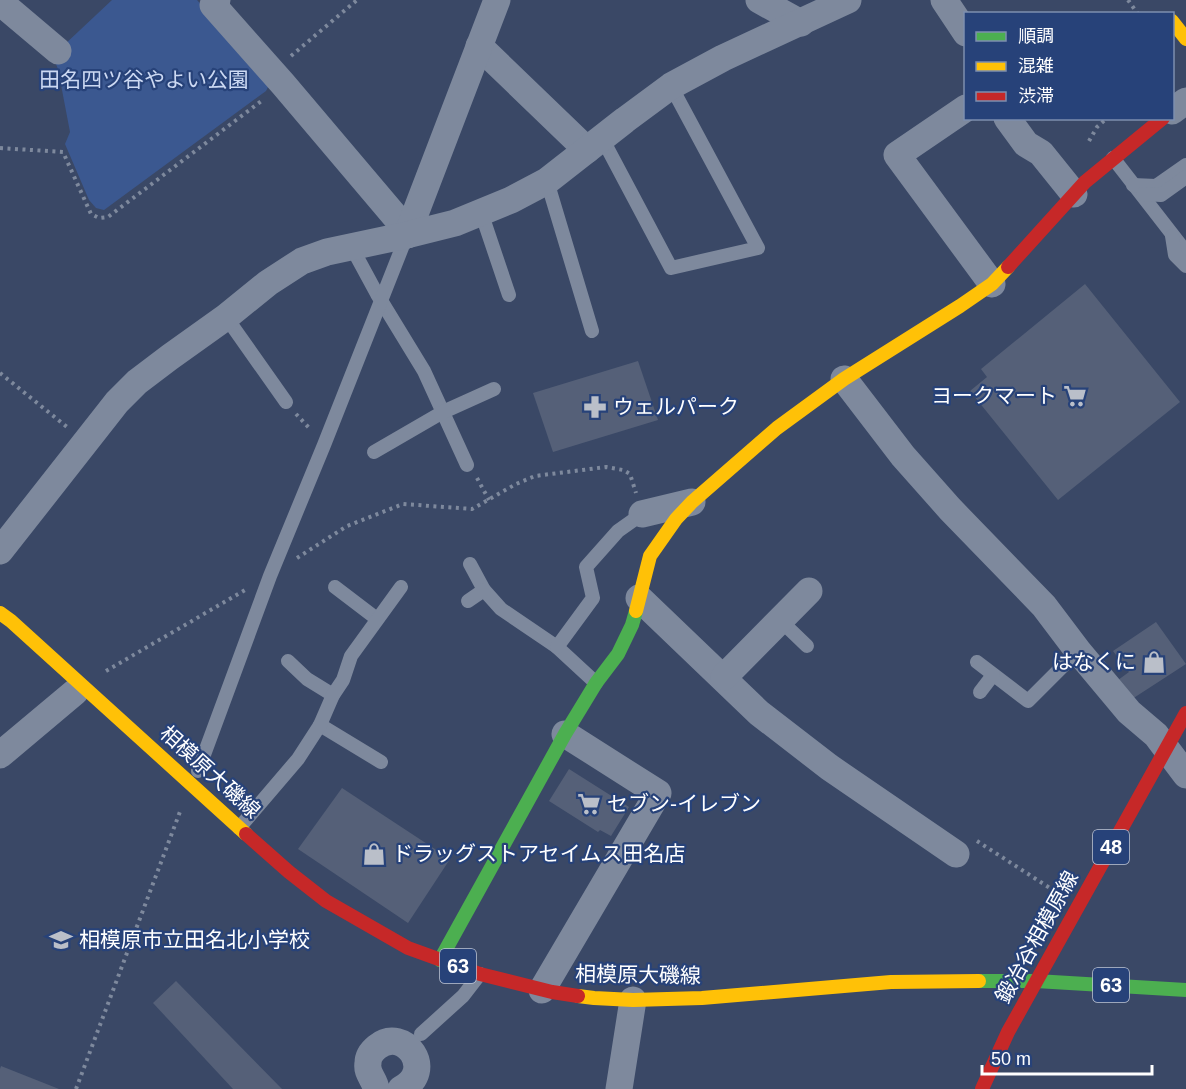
<svg xmlns="http://www.w3.org/2000/svg" width="1186" height="1089" viewBox="0 0 1186 1089" font-family="Helvetica,'Noto Sans JP',sans-serif">
<style>
.green{fill:#3b5890}
.building{fill:#556078}
.lines{fill:none;stroke-linecap:round;stroke-linejoin:round}
.path{stroke:#7e899d;stroke-width:4;stroke-dasharray:3 4.5;stroke-linecap:butt}
.lane{stroke:#7e899d;stroke-width:14}
.street{stroke:#7e899d;stroke-width:27}
.fast{stroke:#4caf50;stroke-width:14}
.slow{stroke:#ffc107;stroke-width:14}
.jam{stroke:#c62828;stroke-width:14}
.labels{text-anchor:middle;stroke-width:4.5;stroke-linejoin:round;paint-order:stroke}
.shield{fill:#274279;stroke:#bec6d7;stroke-width:1.5}
.shield-label{font-size:20px;font-weight:bold;fill:#fff}
.park-label{font-size:21px;fill:#ccd9f3;stroke:#274279}
.poi-label{font-size:21px;fill:#fff;stroke:#274279;text-anchor:start}
.street-label{font-size:21px;fill:#fff;stroke:#274279}
</style>
<rect width="100%" height="100%" fill="#3a4866"/>
<path class="green" d="M112,0H197L271,81L266,91L104,210L96,208L89,200L65,144L70,132L58,69L53,57L63,46Z"/>
<g class="building">
<path d="M1085,284L1180,402L1058,500L970,391L987,377L981,369Z"/>
<path d="M638,361L658,420L553,452L533,393Z"/>
<path d="M1156,622L1186,664L1129,701L1114,683L1129,672L1113,651Z"/>
<path d="M569,769L629,807L611,836L600,830L598,832L549,801Z"/>
<path d="M342,788L450,859L408,923L298,849Z"/>
<path d="M176,981L282,1089H233L153,1003Z"/>
<path d="M1,1066L59,1089H0V1069Z"/>
</g>
<g class="lines">
<g class="path">
<path d="M1128,0L1138,14"/>
<path d="M291,56L357,0"/>
<path d="M1089,141L1097,127L1107,118"/>
<path d="M0,148L63,152L91,214L99,218L108,217L264,99"/>
<path d="M0,373L67,427"/>
<path d="M296,414L311,430"/>
<path d="M477,478L489,500"/>
<path d="M297,558L347,526L403,504L472,509L516,484L535,476L606,467L623,470L630,474L636,493"/>
<path d="M106,671L245,590"/>
<path d="M977,841L1056,892"/>
<path d="M76,1089L181,809"/>
</g>
<g class="lane">
<path d="M602,138L671,268L758,248L671,86"/>
<path d="M1113,158L1186,252"/>
<path d="M547,181L592,331"/>
<path d="M1133,185L1156,186L1186,165"/>
<path d="M1143,194L1161,195L1186,177"/>
<path d="M481,212L509,295"/>
<path d="M1172,236L1175,255L1186,266"/>
<path d="M351,246L377,294L424,371L467,465"/>
<path d="M226,317L286,402"/>
<path d="M374,452L443,412L494,389"/>
<path d="M470,564L484,590L501,609L557,647L596,683"/>
<path d="M335,587L377,619"/>
<path d="M468,601L484,590"/>
<path d="M780,620L807,646"/>
<path d="M557,647L593,598L586,567L618,531L642,514"/>
<path d="M288,661L307,679L333,695"/>
<path d="M977,662L1028,701L1078,651"/>
<path d="M980,692L993,675"/>
<path d="M320,725L381,762"/>
<path d="M198,771L270,576L324,445L407,235"/>
<path d="M239,828L298,759L320,725L333,695L343,680L351,656L401,587"/>
<path d="M421,1034L463,996L480,974"/>
</g>
<g class="street">
<path d="M217,0L213,5L283,84L399,221L407,235"/>
<path d="M759,0L801,23"/>
<path d="M944,0L966,33"/>
<path d="M0,2L58,51"/>
<path d="M479,46L587,150"/>
<path d="M966,108L897,155L992,284"/>
<path d="M1172,111L1186,101"/>
<path d="M1007,118L1026,144L1041,153L1074,194"/>
<path d="M407,235L497,0"/>
<path d="M844,379L903,456L950,509L1044,606L1078,651L1129,712L1156,735L1186,775"/>
<path d="M642,514L692,502"/>
<path d="M0,551L117,402L137,382L170,357L226,317L268,283L302,261L327,252L407,235L455,223L511,200L547,181L625,120L671,86L723,58L848,0"/>
<path d="M639,598L759,713L829,767L956,854"/>
<path d="M724,677L809,591"/>
<path d="M0,755L75,692"/>
<path d="M542,990L658,793L565,734"/>
<path d="M376,1089C375,1079 366,1074 368,1063C368,1056 372,1051 377,1047C404,1025 437,1071 401,1089"/>
<path d="M619,1089L633,1000"/>
</g>
<g class="fast">
<path d="M440,960L565,734L596,683L618,654L632,625L636,611"/>
<path d="M979,981H1036L1186,990"/>
</g>
<g class="slow">
<path d="M1172,21L1186,39"/>
<path d="M636,611L650,556L676,519L692,502L777,428L844,379L960,306L992,284L1008,267"/>
<path d="M0,613L11,621L246,834"/>
<path d="M578,996L594,998L633,1000L702,998L891,982L979,981"/>
</g>
<g class="jam">
<path d="M1008,267L1085,182L1163,118"/>
<path d="M246,834L289,872L326,901L408,948L480,974L552,992L578,996"/>
<path d="M982,1089L1008,1032L1186,713"/>
</g>
</g>
<defs>
<g id="supermarket-bare" transform="scale(1.8)"><path d="M-6-5.5h2.5l.6 2H6L4.5 2H-2.5L-4.4-4H-6ZM-1.5 3.2a1.3 1.3 0 1 0 .1 0ZM3 3.2a1.3 1.3 0 1 0 .1 0Z" fill="#babfc9" stroke="#274279" stroke-width="2.5" paint-order="stroke"/></g>
<g id="pharmacy-bare" transform="scale(1.8)"><path d="M-2-6h4v4h4v4h-4v4h-4v-4h-4v-4h4Z" fill="#babfc9" stroke="#274279" stroke-width="2.5" paint-order="stroke"/></g>
<g id="shop-bare" transform="scale(1.8)"><path d="M-5-2.5h2.3a2.7 3.5 0 0 1 5.4 0H5L5.5 6h-11ZM-1.5-2.5h3a1.5 2.3 0 0 0-3 0Z" fill="#babfc9" stroke="#274279" stroke-width="2.5" paint-order="stroke"/></g>
<g id="school-bare" transform="scale(1.8)"><path d="M0-5L7-2L0 1L-7-2ZM-4 1L0 2.5L4 1V4Q0 6-4 4Z" fill="#babfc9" stroke="#274279" stroke-width="2.5" paint-order="stroke"/></g>
</defs>
<g fill-rule="evenodd">
<use href="#supermarket-bare" x="1075" y="396"/>
<use href="#pharmacy-bare" x="595" y="407"/>
<use href="#shop-bare" x="1154" y="662"/>
<use href="#supermarket-bare" x="589" y="804"/>
<use href="#shop-bare" x="374" y="854"/>
<use href="#school-bare" x="61" y="940"/>
</g>
<g class="labels">
<g class="shield">
<rect x="1093" y="830" width="36" height="34" rx="4.5"/>
<rect x="440" y="949" width="36" height="34" rx="4.5"/>
<rect x="1093" y="968" width="36" height="34" rx="4.5"/>
</g>
<g class="shield-label">
<text x="1111" y="854">48</text>
<text x="458" y="973">63</text>
<text x="1111" y="992">63</text>
</g>
<g class="park-label">
<text x="144" y="87">田名四ツ谷やよい公園</text>
</g>
<g class="poi-label">
<text x="1057" y="403" text-anchor="end">ヨークマート</text>
<text x="613" y="414">ウェルパーク</text>
<text x="1136" y="669" text-anchor="end">はなくに</text>
<text x="607" y="811">セブン-イレブン</text>
<text x="392" y="861">ドラッグストアセイムス田名店</text>
<text x="79" y="947">相模原市立田名北小学校</text>
</g>
<g class="street-label">
<text transform="translate(210 772) rotate(42)" y="7">相模原大磯線</text>
<text transform="translate(1037 937) rotate(-61)" y="7">鍛冶谷相模原線</text>
<text transform="translate(638 975) rotate(1)" y="7">相模原大磯線</text>
</g>
</g>
<rect x="964" y="12" width="210" height="108" fill="#274279" stroke="#7d8eaf" stroke-width="1.5"/>
<rect x="976" y="32" width="30" height="9" fill="#4caf50" stroke="#7d8eaf" stroke-width="1.5"/>
<text x="1018" y="42" font-size="18" fill="#ffffff">順調</text>
<rect x="976" y="62" width="30" height="9" fill="#ffc107" stroke="#7d8eaf" stroke-width="1.5"/>
<text x="1018" y="72" font-size="18" fill="#ffffff">混雑</text>
<rect x="976" y="92" width="30" height="9" fill="#c62828" stroke="#7d8eaf" stroke-width="1.5"/>
<text x="1018" y="102" font-size="18" fill="#ffffff">渋滞</text>
<path d="M982 1065v9h170v-9" fill="none" stroke="#ffffff" stroke-width="3"/>
<text x="991" y="1065" font-size="18" fill="#ffffff" stroke="#274279" stroke-width="4.5" paint-order="stroke">50 m</text>
</svg>
